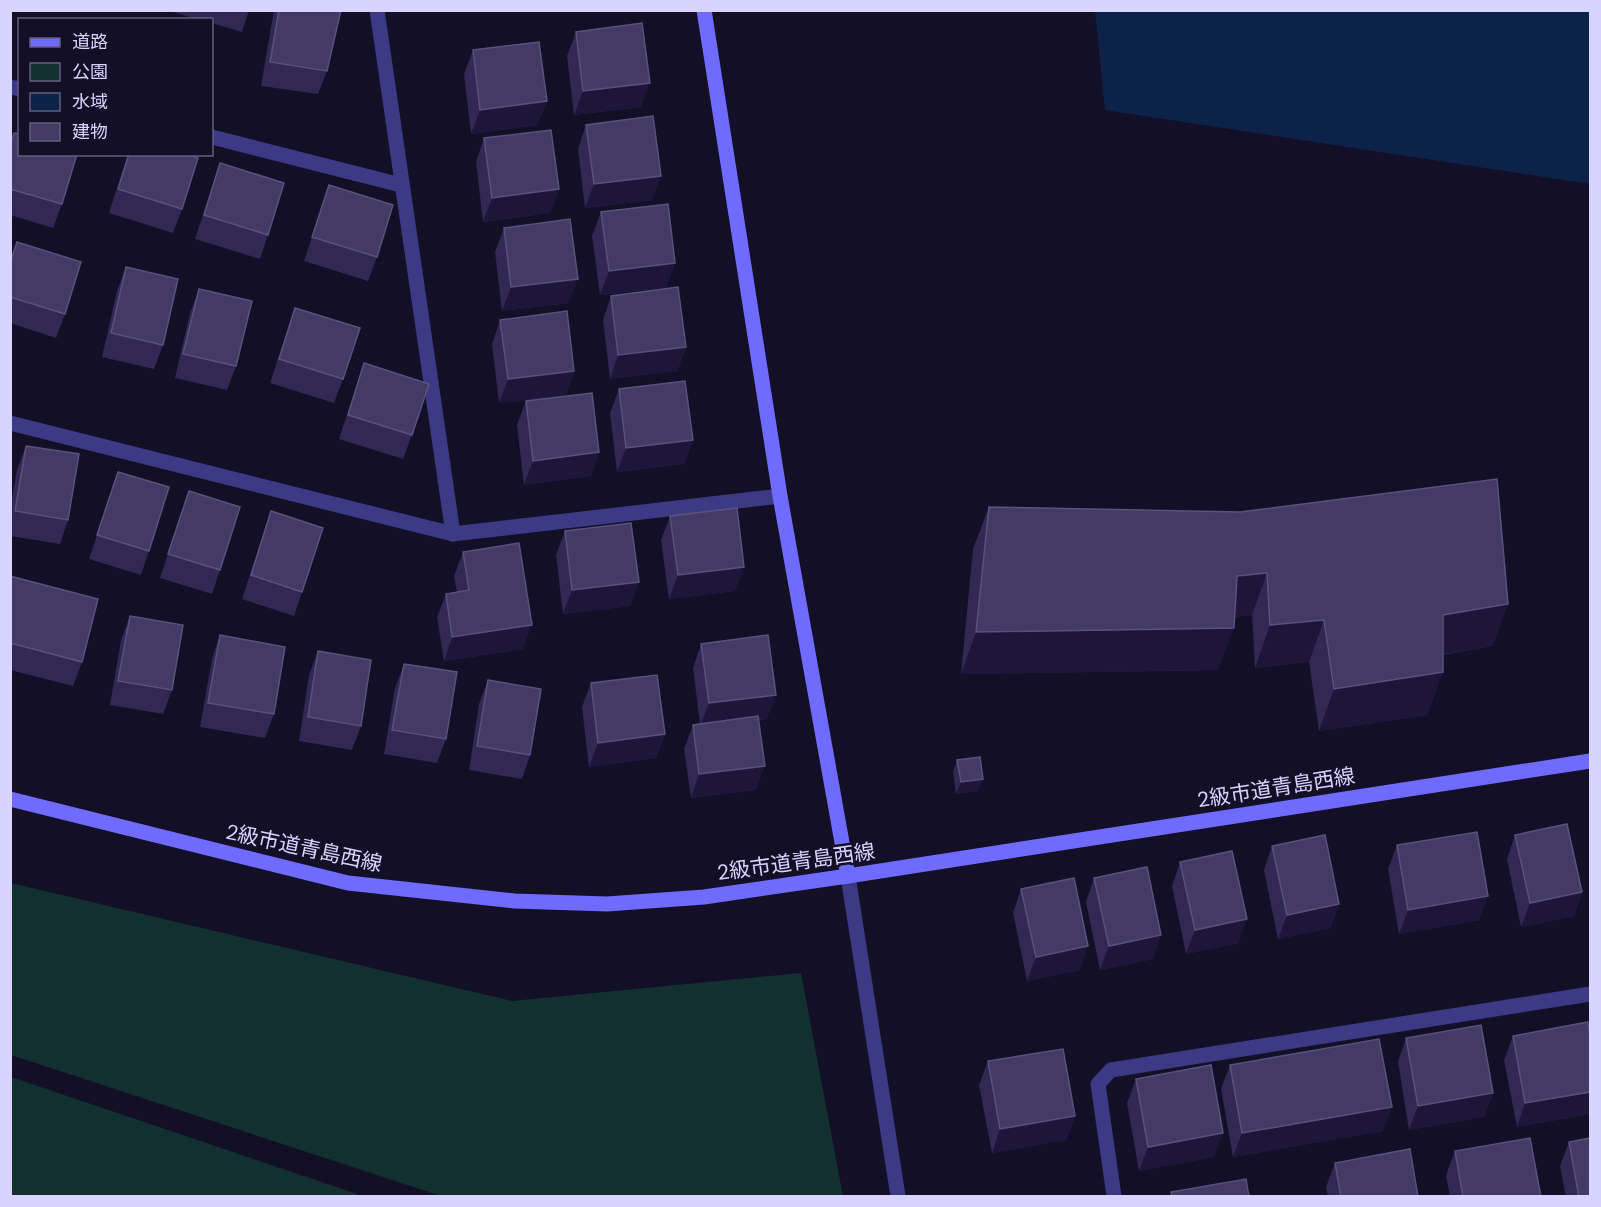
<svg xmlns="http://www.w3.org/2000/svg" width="1601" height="1207" viewBox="0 0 1601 1207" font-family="'DM Sans','Noto Sans JP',sans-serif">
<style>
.green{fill:#12302f}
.water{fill:#0c2248}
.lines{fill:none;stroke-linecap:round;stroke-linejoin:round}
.street{stroke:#3d3a85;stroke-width:15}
.secondary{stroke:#6f6bff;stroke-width:15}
.wall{fill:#312854}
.shaded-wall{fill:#1d163a}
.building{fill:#433a66;stroke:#5a527e;stroke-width:1.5}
.labels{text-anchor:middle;stroke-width:5;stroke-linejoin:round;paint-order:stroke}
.street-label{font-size:21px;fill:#d9d4ff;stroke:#130f26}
</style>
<rect width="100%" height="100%" fill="#130f26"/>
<g class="green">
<path d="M11,883L512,1001L801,973L843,1196H441L11,1055Z"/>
<path d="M10,1077H11L363,1196H11Z"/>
</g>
<path class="water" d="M1095,11H1590V184L1105,110Z"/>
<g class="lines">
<g class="street">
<path d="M377,10L453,534"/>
<path d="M10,87L20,89"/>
<path d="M212,137L401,185"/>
<path d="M10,423L453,534L780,496"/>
<path d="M848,876L898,1196"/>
<path d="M1114,1196L1098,1084L1111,1070L1590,994"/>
</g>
<g class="secondary">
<path d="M704,10L780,496L848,876"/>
<path d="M10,799L348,883L515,901L607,904L704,897L848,876L1590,761"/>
</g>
</g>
<g class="wall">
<path d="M167,10H249L242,32L212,23V20H199Z"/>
<path d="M274,10H341L327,71L318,94L261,86Z"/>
<path d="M576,32L641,107L574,115L567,56Z"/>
<path d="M473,50L538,125L471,134L464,74Z"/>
<path d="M586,125L652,200L585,208L578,149Z"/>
<path d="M484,138L559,189L550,213L483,222L476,162Z"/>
<path d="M10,142L62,204L53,228L10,215Z"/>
<path d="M128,154H186L182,209L173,233L109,213Z"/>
<path d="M220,163L268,235L260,259L195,239Z"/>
<path d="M329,185L377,257L368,281L304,261Z"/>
<path d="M601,212L675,263L666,287L600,295L592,236Z"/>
<path d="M504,228L569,303L502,311L495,252Z"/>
<path d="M17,242L65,314L56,338L10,323V260Z"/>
<path d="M126,267L163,345L154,369L102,357L117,291Z"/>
<path d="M199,289L236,366L227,390L175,378L190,313Z"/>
<path d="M611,296L686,347L677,371L610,379L603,320Z"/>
<path d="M295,308L343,379L334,403L270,383Z"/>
<path d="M500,320L574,371L566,395L499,403L492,344Z"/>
<path d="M364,363L412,435L403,459L339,439Z"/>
<path d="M619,389L693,440L684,464L617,472L610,413Z"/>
<path d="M526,401L599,452L591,476L524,485L517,425Z"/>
<path d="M26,446L68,520L60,544L10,536V508L17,470Z"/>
<path d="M118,472L149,551L141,575L89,559Z"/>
<path d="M189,491L220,570L212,594L160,578Z"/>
<path d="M989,507L1508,604L1492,646L1443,655L1428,715L1319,731L1309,662L1255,668L1252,615L1234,617L1218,670L961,674L973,549Z"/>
<path d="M271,511L302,592L294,616L242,599Z"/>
<path d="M670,516L735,591L669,599L661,540Z"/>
<path d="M565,531L630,606L563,614L556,555Z"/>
<path d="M463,552L523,649L444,661L437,617L446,594L457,592L454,576Z"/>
<path d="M10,576L82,662L73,686L10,670Z"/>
<path d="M130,616L172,690L163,714L110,705L121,640Z"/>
<path d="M220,635L274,714L265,738L200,727L212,659Z"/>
<path d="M701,644L767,719L759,720L756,790L691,798L684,749L693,725L700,724L693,668Z"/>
<path d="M318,651L361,726L352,750L299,741L309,675Z"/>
<path d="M404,664L446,739L437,763L384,754L395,688Z"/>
<path d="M488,680L530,755L522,779L469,770L479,704Z"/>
<path d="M591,683L665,734L656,758L589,767L582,707Z"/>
<path d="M957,760L978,791L956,794L953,772Z"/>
<path d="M1515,835L1582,892L1574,916L1521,927L1507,859Z"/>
<path d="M1397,845L1479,920L1399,934L1388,869Z"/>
<path d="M1272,846L1331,928L1278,939L1264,870Z"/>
<path d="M1180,862L1239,943L1186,954L1172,886Z"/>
<path d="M1094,878L1153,959L1100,970L1086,902Z"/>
<path d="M1021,889L1080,970L1027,981L1013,913Z"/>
<path d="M1513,1036L1590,1037V1114L1517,1127L1504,1060Z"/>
<path d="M1406,1038L1493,1093L1484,1117L1409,1130L1398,1062Z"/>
<path d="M988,1061L1075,1116L1066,1140L992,1153L979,1085Z"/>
<path d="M1230,1065L1383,1131L1233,1157L1221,1089Z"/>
<path d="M1136,1079L1214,1157L1139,1171L1127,1103Z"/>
<path d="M1569,1142L1590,1197H1566L1560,1166Z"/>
<path d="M1455,1151L1541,1197H1450L1446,1175Z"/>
<path d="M1335,1163L1418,1197H1328L1326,1187Z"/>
</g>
<g class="shaded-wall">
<path d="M650,83L641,107L574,115L583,91Z"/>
<path d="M547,101L538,125L471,134L480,110Z"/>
<path d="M661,176L652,200L585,208L594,184Z"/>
<path d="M559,189L550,213L483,222L492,198Z"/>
<path d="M675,263L666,287L600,295L609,271Z"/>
<path d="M578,279L569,303L502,311L511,287Z"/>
<path d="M686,347L677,371L610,379L618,355Z"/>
<path d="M574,371L566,395L499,403L508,379Z"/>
<path d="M693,440L684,464L617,472L626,448Z"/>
<path d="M599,452L591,476L524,485L533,461Z"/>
<path d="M744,567L735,591L669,599L678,575Z"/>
<path d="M1267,573L1252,615L1222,618L1237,576Z"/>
<path d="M639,582L630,606L563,614L572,590Z"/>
<path d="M1508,604L1492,646L1428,657L1443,615Z"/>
<path d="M1324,620L1309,662L1255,668L1270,625Z"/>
<path d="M532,625L523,649L444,661L452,637Z"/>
<path d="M1234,628L1218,670L961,674L976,632Z"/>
<path d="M1443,672L1428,715L1319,731L1334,689Z"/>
<path d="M776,695L767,719L700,727L709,703Z"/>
<path d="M665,734L656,758L589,767L598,743Z"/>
<path d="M765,766L756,790L691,798L699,774Z"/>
<path d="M983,779L978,791L956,794L961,782Z"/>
<path d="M1582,892L1574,916L1521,927L1530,903Z"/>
<path d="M1488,896L1479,920L1399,934L1408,910Z"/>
<path d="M1339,904L1331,928L1278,939L1287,915Z"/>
<path d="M1247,919L1239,943L1186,954L1195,930Z"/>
<path d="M1161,935L1153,959L1100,970L1109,946Z"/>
<path d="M1088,946L1080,970L1027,981L1036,957Z"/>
<path d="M1590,1092V1114L1517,1127L1525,1103Z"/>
<path d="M1493,1093L1484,1117L1409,1130L1418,1106Z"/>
<path d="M1392,1107L1383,1131L1233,1157L1242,1133Z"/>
<path d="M1075,1116L1066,1140L992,1153L1000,1129Z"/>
<path d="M1223,1133L1214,1157L1139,1171L1148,1147Z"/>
</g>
<g class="building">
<path d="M279,10H341L327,71L270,62Z"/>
<path d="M642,23L650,83L583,91L576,32Z"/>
<path d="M539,42L547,101L480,110L473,50Z"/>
<path d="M653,116L661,176L594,184L586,125Z"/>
<path d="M551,130L559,189L492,198L484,138Z"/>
<path d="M14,133L20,134V154H77L62,204L10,189V144Z"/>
<path d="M129,154H186L198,158L182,209L118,189Z"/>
<path d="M220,163L284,183L268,235L204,215Z"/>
<path d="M329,185L393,205L377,257L312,237Z"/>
<path d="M668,204L675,263L609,271L601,212Z"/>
<path d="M570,219L578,279L511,287L504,228Z"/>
<path d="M17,242L81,262L65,314L10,297V263Z"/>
<path d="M126,267L178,279L163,345L111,333Z"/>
<path d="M678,287L686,347L618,355L611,296Z"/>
<path d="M199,289L252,301L236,366L183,354Z"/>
<path d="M295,308L360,328L343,379L279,359Z"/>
<path d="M567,311L574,371L508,379L500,320Z"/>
<path d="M364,363L429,384L412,435L348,415Z"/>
<path d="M685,381L693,440L626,448L619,389Z"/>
<path d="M592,393L599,452L533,461L526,401Z"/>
<path d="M26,446L79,454L68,520L15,511Z"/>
<path d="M118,472L169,487L149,551L97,535Z"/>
<path d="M1497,479L1508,604L1443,615V672L1334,689L1324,620L1270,625L1267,573L1237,576L1234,628L976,632L989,507L1240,512Z"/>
<path d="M189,491L240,507L220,570L168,554Z"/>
<path d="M737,508L744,567L678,575L670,516Z"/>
<path d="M271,511L323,528L302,592L251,575Z"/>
<path d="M631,523L639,582L572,590L565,531Z"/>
<path d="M519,543L532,625L452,637L446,594L469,590L463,552Z"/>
<path d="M10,576L98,599L82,662L10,643Z"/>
<path d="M130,616L183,625L172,690L118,681Z"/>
<path d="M220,635L285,647L274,714L208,703Z"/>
<path d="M768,635L776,695L709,703L701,644Z"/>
<path d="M318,651L371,660L361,726L308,717Z"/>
<path d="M404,664L457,672L446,739L392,730Z"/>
<path d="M657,675L665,734L598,743L591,683Z"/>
<path d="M488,680L541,689L530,755L477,746Z"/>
<path d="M758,716L765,766L699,774L693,725Z"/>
<path d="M980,757L983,779L961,782L957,760Z"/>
<path d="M1567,824L1582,892L1530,903L1515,835Z"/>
<path d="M1477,832L1488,896L1408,910L1397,845Z"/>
<path d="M1325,835L1339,904L1287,915L1272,846Z"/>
<path d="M1232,851L1247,919L1195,930L1180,862Z"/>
<path d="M1147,867L1161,935L1109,946L1094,878Z"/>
<path d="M1074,878L1088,946L1036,957L1021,889Z"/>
<path d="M1588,1022L1590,1037V1092L1525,1103L1513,1036Z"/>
<path d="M1481,1025L1493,1093L1418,1106L1406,1038Z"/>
<path d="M1379,1039L1392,1107L1242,1133L1230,1065Z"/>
<path d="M1063,1049L1075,1116L1000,1129L988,1061Z"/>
<path d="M1211,1065L1223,1133L1148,1147L1136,1079Z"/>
<path d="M1530,1138L1541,1197H1463L1455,1151Z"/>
<path d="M1590,1138V1197H1579L1569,1142Z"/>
<path d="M1410,1149L1418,1197H1341L1335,1163Z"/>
<path d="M1246,1179L1249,1197H1172L1171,1192Z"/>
</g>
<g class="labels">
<g class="street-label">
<text transform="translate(1276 788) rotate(-9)" y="7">2級市道青島西線</text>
<text transform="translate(304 848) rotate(12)" y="7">2級市道青島西線</text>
<text transform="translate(796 862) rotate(-8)" y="7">2級市道青島西線</text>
</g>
</g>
<rect width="1601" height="1207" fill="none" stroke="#d9d4ff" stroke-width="24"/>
<rect x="18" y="18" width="195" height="138" fill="#130f26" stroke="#625e7d" stroke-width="1.5"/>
<rect x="30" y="38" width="30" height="9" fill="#6f6bff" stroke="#625e7d" stroke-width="1.5"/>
<text x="72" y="48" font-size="18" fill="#d9d4ff">道路</text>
<rect x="30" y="63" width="30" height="18" fill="#12302f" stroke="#625e7d" stroke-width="1.5"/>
<text x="72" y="78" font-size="18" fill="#d9d4ff">公園</text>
<rect x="30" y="93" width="30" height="18" fill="#0c2248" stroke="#625e7d" stroke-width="1.5"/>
<text x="72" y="108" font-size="18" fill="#d9d4ff">水域</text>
<rect x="30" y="123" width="30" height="18" fill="#433a66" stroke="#625e7d" stroke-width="1.5"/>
<text x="72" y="138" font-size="18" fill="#d9d4ff">建物</text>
</svg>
